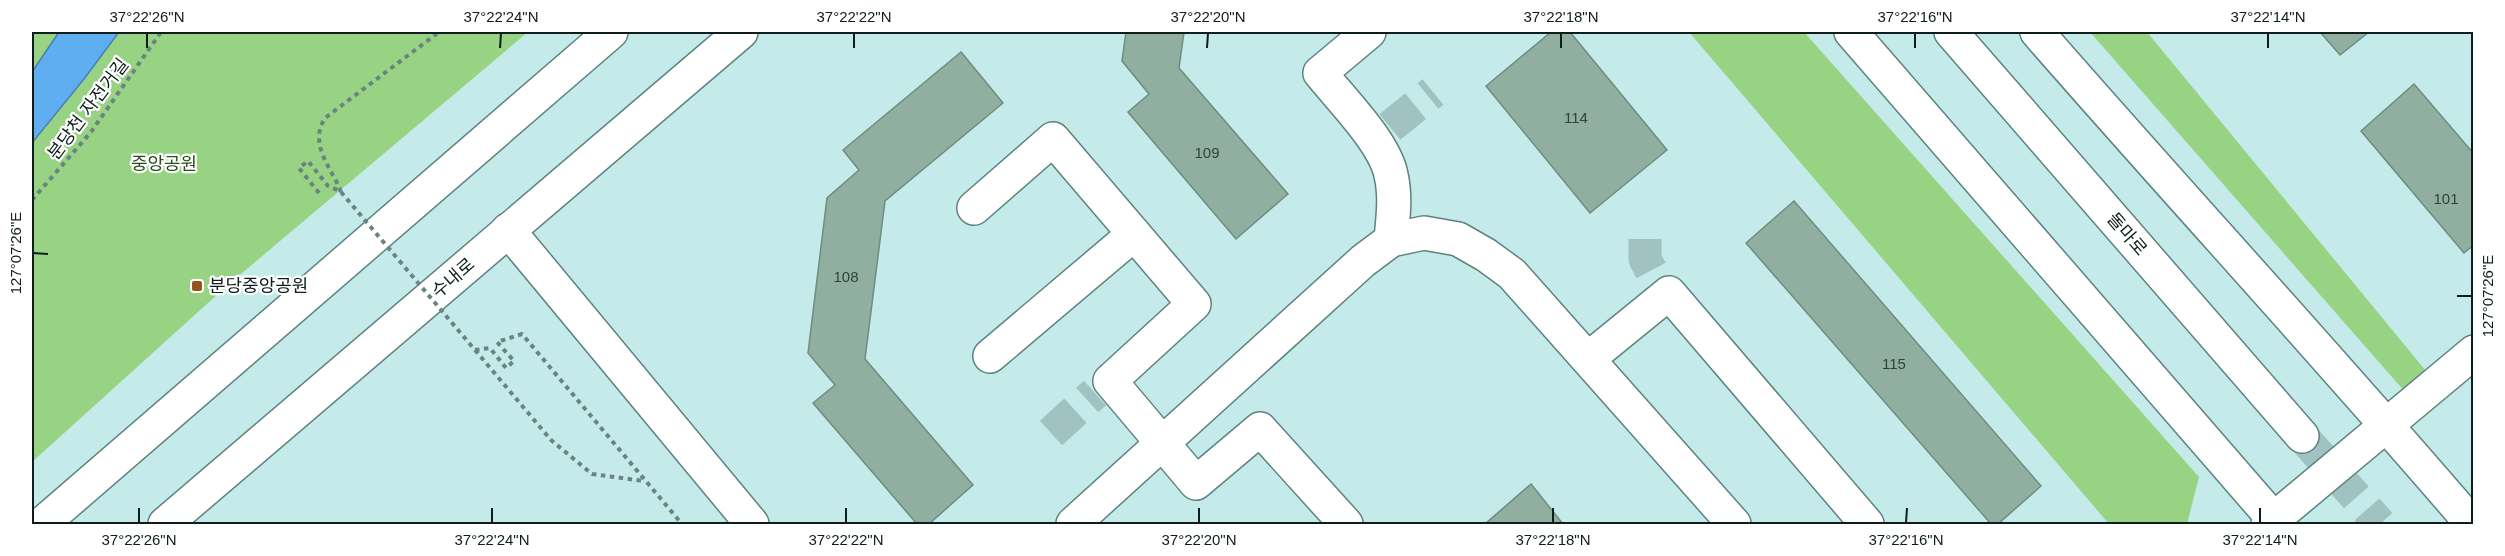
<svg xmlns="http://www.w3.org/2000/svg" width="2505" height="556" viewBox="0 0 2505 556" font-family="Helvetica,'Noto Sans KR',sans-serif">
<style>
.green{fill:#98d283}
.water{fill:#5faef2;stroke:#4782b2;stroke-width:1.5}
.building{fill:#90afa1;stroke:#6f8d7f;stroke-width:1.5}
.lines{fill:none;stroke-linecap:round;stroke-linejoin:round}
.minor-tunnel{stroke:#a0c2c0;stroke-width:33;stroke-dasharray:33 16;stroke-linecap:butt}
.major-tunnel{stroke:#a0c2c0;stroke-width:33;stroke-dasharray:33 16;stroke-linecap:butt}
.minor-casing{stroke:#5e8280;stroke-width:36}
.major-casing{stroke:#5e8280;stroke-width:36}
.path{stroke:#698483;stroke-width:4;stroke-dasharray:4.5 4.5;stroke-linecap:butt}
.minor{stroke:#fff;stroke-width:33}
.major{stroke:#fff;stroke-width:33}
.path-bridge{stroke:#698483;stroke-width:4;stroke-dasharray:4.5 4.5;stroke-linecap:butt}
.ticks{fill:none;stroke:#0f1d1d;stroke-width:2}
.poi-dot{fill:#94541e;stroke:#fff;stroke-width:2}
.labels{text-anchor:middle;stroke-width:4.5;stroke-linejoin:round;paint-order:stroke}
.number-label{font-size:15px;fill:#2f423e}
.street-label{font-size:18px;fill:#0f1d1d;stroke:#fff}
.park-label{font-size:18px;fill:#284f19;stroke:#fff}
.poi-label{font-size:18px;fill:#0f1d1d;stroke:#fff;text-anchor:start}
.neatline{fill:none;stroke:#0f1d1d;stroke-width:2}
.ticks-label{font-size:15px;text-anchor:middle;fill:#0f1d1d}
</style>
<rect width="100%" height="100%" fill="#c4ebe9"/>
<g class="green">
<path d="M32,32H528L229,284L32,462Z"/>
<path d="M1689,32H1804L2199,477L2187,524H2109Z"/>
<path d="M2090,32H2147L2426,371L2406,393Z"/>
</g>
<path class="water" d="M59,32H119L84,79L32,143V72Z"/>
<g class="building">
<path d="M1126,32H1184L1179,68L1288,194L1236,239L1128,112L1149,94L1122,61Z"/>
<path d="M1551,32H1570L1667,150L1590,213L1486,86Z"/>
<path d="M2320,32H2369L2340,55Z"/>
<path d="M961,52L1003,103L885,201L865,359L973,485L929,524H917L813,403L835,385L808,353L827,198L859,170L843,150Z"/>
<path d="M2414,84L2474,154V245L2464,253L2361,131Z"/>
<path d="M1794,201L2041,486L1998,524H1991L1746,243Z"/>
<path d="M1531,484L1563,524H1488L1486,523Z"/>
</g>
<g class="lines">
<g class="minor-tunnel">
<path d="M1390,127L1433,92"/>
<path d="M1645,239V259L1653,274"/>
<path d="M1051,433L1095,393"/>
</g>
<path class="major-tunnel" d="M2302,436L2380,524"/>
<g class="minor-casing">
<g id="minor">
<path d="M1369,32L1320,73C1341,99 1385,143 1391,175C1396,196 1393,218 1391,240"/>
<path d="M974,208L1053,139L1194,304L1110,381L1196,483L1260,429L1346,524"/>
<path d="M508,230L752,524"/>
<path d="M990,356L1134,234"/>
<path d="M1588,359L1669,293L1867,524"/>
<path d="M1073,524L1363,261L1391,240L1424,233L1458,239L1486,255L1512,274L1734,524"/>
<path d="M2268,524L2474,352"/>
</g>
</g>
<g class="major-casing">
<g id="major">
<path d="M1851,32L2278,524"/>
<path d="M1951,32L2302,436"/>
<path d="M2037,32C2181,197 2330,358 2472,524"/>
<path d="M42,524L611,32"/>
<path d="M165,524L741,32"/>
</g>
</g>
<g class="path">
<path d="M341,192C332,168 308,145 325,118L439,32"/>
<path d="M319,193L299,168L308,161L328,186L340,191"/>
<path d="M32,200L91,132L161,32"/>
<path d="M475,350L490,348L506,368L514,361L497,342L522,334L682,524"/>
<path d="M475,350L551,440L592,474L644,481"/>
</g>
<use href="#minor" class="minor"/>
<use href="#major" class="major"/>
<path class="path-bridge" d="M341,192L475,350"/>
</g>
<path class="ticks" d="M147,48V33M500,48L501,33M854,48V33M1207,48L1208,33M1561,48V33M1915,48V33M2268,48V33M33,253L48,254M2457,296H2472M139,523V508M492,523V508M846,523V508M1199,523V508M1553,523V508M1906,523L1907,508M2260,523V508"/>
<rect class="poi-dot" x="191" y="280" width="12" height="12" rx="3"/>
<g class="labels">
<g class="number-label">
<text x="1576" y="123">114</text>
<text x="1207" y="158">109</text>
<text x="2446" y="204">101</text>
<text x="846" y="282">108</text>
<text x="1894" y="369">115</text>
</g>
<g class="street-label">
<text transform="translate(88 109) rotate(-53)" y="6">분당천 자전거길</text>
<text transform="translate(2127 234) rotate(49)" y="6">돌마로</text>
<text transform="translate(453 278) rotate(-41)" y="6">수내로</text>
</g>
<g class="park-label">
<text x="164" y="170">중앙공원</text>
</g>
<g class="poi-label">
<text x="209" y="292">분당중앙공원</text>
</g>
</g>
<rect width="2505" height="556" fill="none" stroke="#ffffff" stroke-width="66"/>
<rect x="33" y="33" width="2439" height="490" class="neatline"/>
<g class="ticks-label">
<text x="147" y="22">37°22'26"N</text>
<text x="501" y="22">37°22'24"N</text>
<text x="854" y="22">37°22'22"N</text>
<text x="1208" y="22">37°22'20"N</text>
<text x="1561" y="22">37°22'18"N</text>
<text x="1915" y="22">37°22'16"N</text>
<text x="2268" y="22">37°22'14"N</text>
<text transform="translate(16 253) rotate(-90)" y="5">127°07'26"E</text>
<text transform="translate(2488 296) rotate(-90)" y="5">127°07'26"E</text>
<text x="139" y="545">37°22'26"N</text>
<text x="492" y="545">37°22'24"N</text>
<text x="846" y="545">37°22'22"N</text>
<text x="1199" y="545">37°22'20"N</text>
<text x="1553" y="545">37°22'18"N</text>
<text x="1906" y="545">37°22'16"N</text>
<text x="2260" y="545">37°22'14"N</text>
</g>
</svg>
